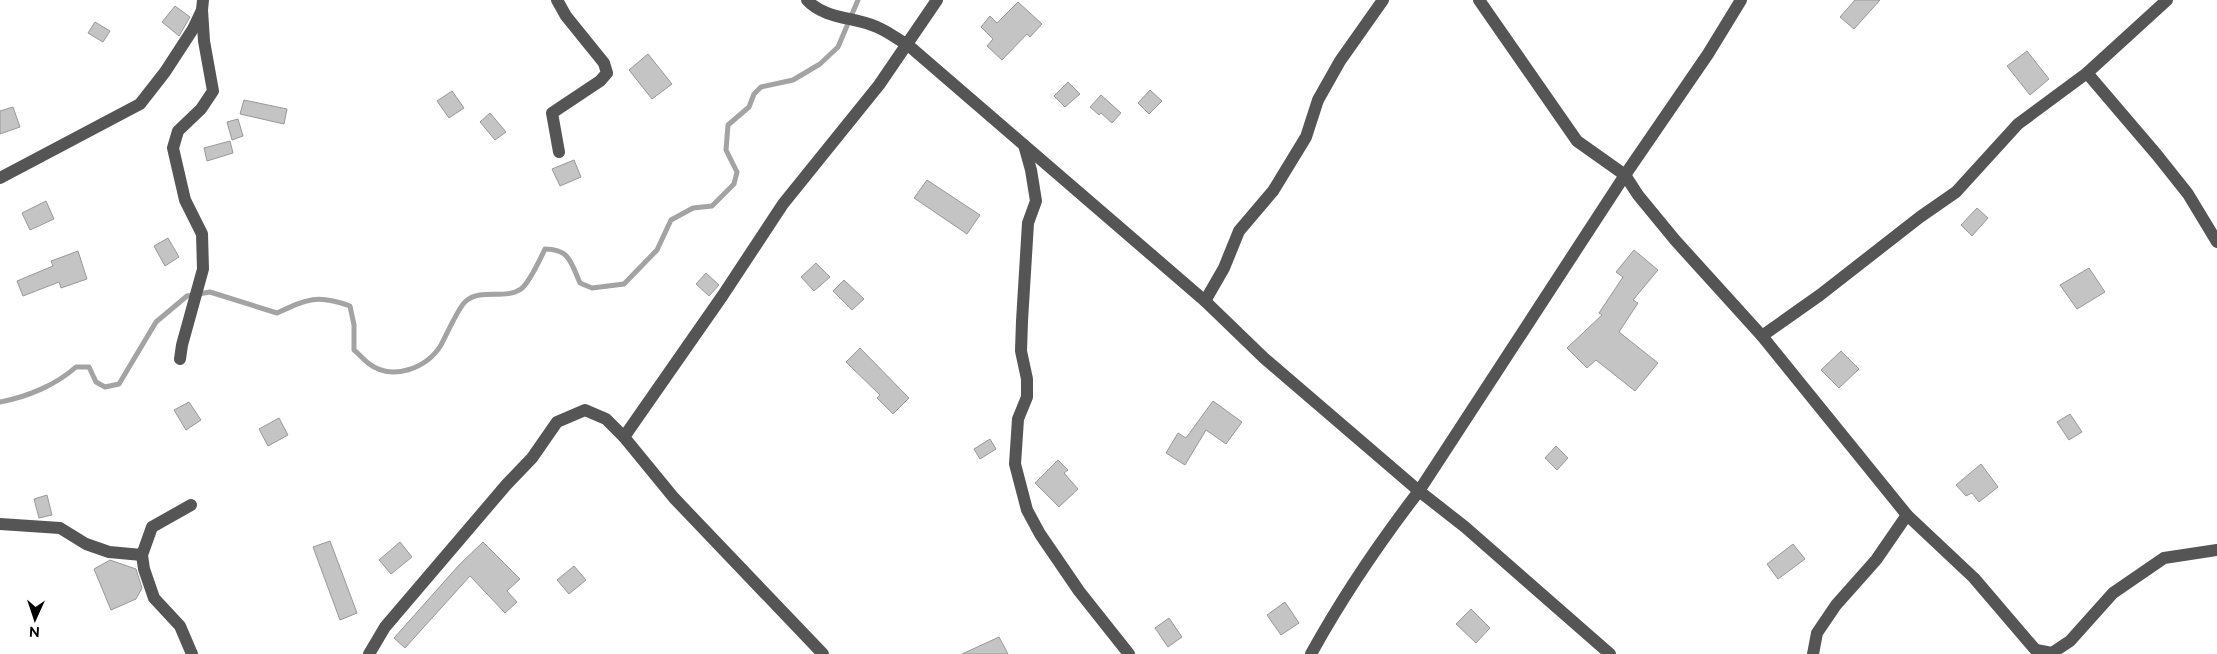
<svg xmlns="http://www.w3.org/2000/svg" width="2217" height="654" viewBox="0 0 2217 654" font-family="Raleway,sans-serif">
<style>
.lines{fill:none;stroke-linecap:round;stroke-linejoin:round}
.stream{stroke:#a3a3a3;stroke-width:5}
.building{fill:#c4c4c4;stroke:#999}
.minor{stroke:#555;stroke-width:12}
</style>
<rect width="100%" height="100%" fill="#fff"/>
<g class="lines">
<path class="stream" d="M0,402C27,397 56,385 76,367H89L96,382L105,387L119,384L156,322L187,296L210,292L277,313C307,299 317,294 350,306L354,325V350C359,354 363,359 368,363C392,382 427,368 441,345C446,336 459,306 466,301C482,288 505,300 521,289C530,282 540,259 545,249C570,249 571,263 580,283L592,288L624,284L657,250L671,220L693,208L712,206L734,184L737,172L726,150L728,125L749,107L754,94L761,87L793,80L820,64L838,47L858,0"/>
</g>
<g class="building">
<path d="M1855,0H1880L1854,29L1840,17Z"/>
<path d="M1018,2L1042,24L1030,37L1027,34L1002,60L987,46L993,39L981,27L990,16L997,23Z"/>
<path d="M175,6L190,17L179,36L162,22Z"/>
<path d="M95,22L110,31L103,42L88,33Z"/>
<path d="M2027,51L2049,79L2030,95L2007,66Z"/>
<path d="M648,54L672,84L652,99L629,70Z"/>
<path d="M1068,82L1080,94L1065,107L1054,96Z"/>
<path d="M1150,90L1162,101L1149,114L1138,103Z"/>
<path d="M452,91L464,108L449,118L437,101Z"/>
<path d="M1101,95L1121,113L1112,123L1101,113L1099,115L1090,107Z"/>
<path d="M244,100L287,109L284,124L240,114Z"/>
<path d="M13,107L20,127L0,134V111Z"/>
<path d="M490,113L506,132L495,140L480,122Z"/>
<path d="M238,119L243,136L232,140L227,122Z"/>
<path d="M230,141L233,153L207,161L204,148Z"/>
<path d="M574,160L581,177L560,186L552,169Z"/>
<path d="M927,180L980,215L967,234L914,198Z"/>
<path d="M46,201L54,219L30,230L22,213Z"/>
<path d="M1977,208L1988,218L1972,236L1961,225Z"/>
<path d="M168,238L179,257L165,266L154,246Z"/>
<path d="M1634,250L1658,270L1633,300L1638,303L1619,332L1658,363L1635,391L1596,360L1587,368L1567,348L1602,315L1599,313L1623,277L1616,272Z"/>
<path d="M78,251L87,279L61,288L59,282L23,296L17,281L53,266L51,261Z"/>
<path d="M816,263L830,277L814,291L801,277Z"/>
<path d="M2089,268L2105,292L2077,309L2060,285Z"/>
<path d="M706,273L719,285L709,296L696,284Z"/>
<path d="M844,280L864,299L852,310L833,291Z"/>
<path d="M860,348L909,398L893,414L877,398L880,395L846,362Z"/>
<path d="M1841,351L1859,369L1839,388L1821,370Z"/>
<path d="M1213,401L1242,422L1226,444L1206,430L1185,465L1166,453L1178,433L1186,438Z"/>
<path d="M189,402L201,420L186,430L174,410Z"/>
<path d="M2070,414L2082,432L2069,440L2057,422Z"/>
<path d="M279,418L288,435L268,446L259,429Z"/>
<path d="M990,439L996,449L980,459L974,449Z"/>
<path d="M1556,446L1568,458L1557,470L1545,458Z"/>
<path d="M1058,460L1068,470L1064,473L1078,489L1059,507L1035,483Z"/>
<path d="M1981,464L1998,487L1979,502L1972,493L1966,496L1956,485Z"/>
<path d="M47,495L52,515L39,518L34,499Z"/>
<path d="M330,541L357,613L340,620L313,547Z"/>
<path d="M400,542L412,557L391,574L379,560Z"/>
<path d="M483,542L520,579L507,591L517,602L505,613L470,576L405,648L394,638L459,565Z"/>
<path d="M1793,544L1805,559L1778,579L1767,564Z"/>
<path d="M110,560L136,569L142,588L136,599L111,610L94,569Z"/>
<path d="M574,566L586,580L569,594L557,580Z"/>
<path d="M1285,602L1299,623L1281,635L1267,615Z"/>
<path d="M1471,609L1490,628L1476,643L1456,624Z"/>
<path d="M1169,618L1182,637L1168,647L1155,628Z"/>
<path d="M999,637L1008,654H962Z"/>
</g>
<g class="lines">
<g class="minor">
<path d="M557,0L566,16L604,63L607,73L600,81L552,113L559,152"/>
<path d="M807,0C824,19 855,17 877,27C887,31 897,39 908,45L1205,301L1264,358L1419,491L1465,527L1610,654"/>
<path d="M1479,0L1577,141L1625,175L1638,195L1675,240L1762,336L1907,515L1974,578L2039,654"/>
<path d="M2087,73L2157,155L2188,194L2217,242"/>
<path d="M1024,145L1031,170L1036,201L1028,223L1022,321L1021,351L1027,379V397L1018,419L1015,464L1027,510L1040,534L1079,591L1129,654"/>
<path d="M0,178L140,104L165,72L193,29L202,10L203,0"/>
<path d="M1205,301L1224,268L1239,231L1273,191L1306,137L1318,100L1340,61L1383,0"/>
<path d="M1762,336L1820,295L1920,217L1956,192L2018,124L2087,73L2167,0"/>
<path d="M180,359L182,345L203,269L202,234L185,200L173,148L178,131L201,109L213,91L204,41L202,10"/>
<path d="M624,437L674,498L823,654"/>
<path d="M191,505L152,527L142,555L144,569L154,598L180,626L192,654"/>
<path d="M0,524L60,528L86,544L109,552L142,555"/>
<path d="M2036,650L2052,653L2070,641L2113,593L2164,558L2217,550"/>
<path d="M369,654L385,627L507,484L532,458L557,422L585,410L606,419L624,437L723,295L783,204L879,85L937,0"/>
<path d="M1311,654C1343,596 1379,543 1419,491L1625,175L1708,54L1741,0"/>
<path d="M1813,654L1817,633L1836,605L1876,560L1907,515"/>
</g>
</g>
<g transform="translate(35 619) rotate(183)" stroke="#ffffff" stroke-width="4" paint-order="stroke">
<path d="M0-4L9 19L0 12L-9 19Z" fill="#000000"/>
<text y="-8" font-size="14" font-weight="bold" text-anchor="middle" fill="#000000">N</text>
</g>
</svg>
